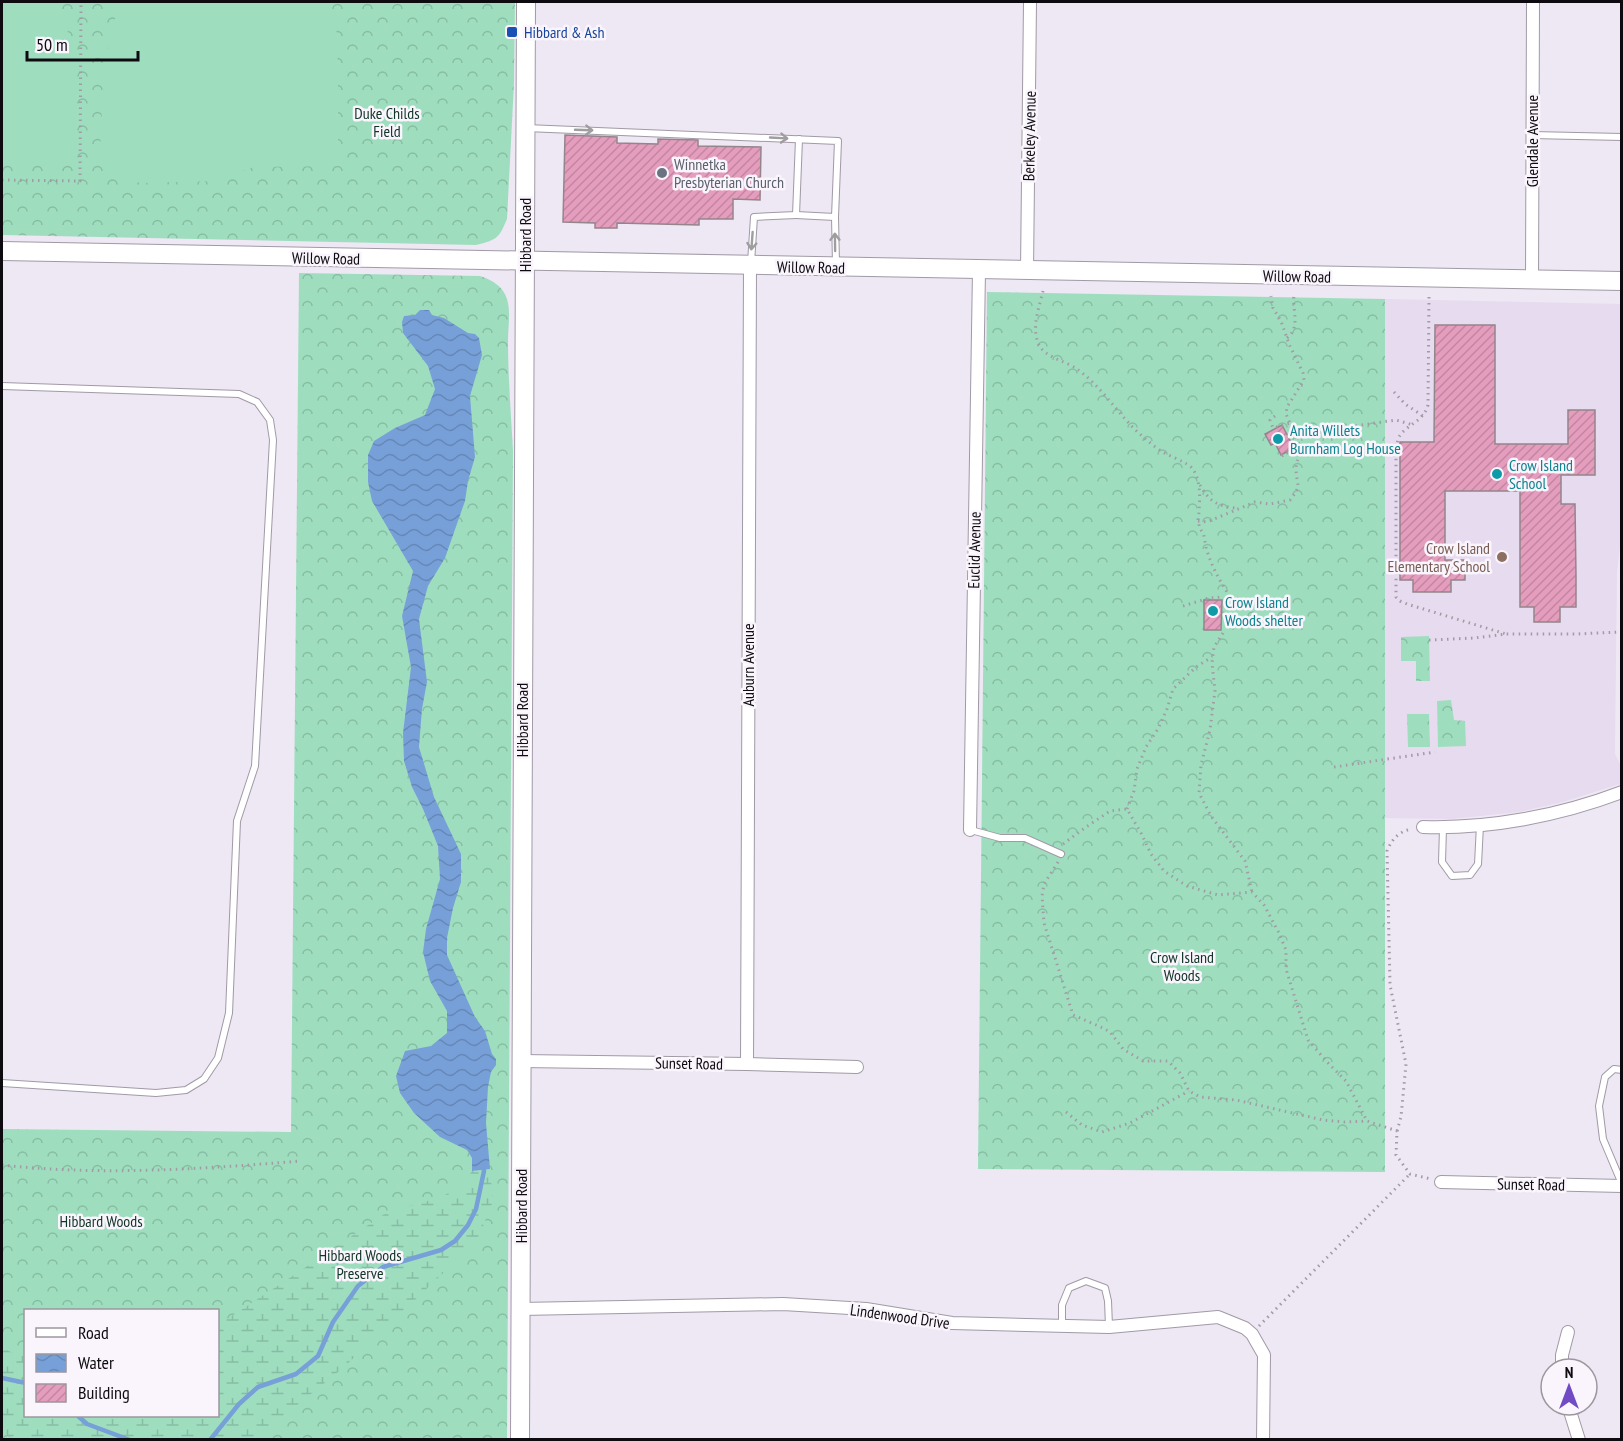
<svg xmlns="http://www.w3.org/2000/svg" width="1623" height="1441" viewBox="0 0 1623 1441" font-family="'PT Sans Narrow',sans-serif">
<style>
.built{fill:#e7dbef}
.forest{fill:url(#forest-crowns);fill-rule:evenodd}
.wetland{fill:url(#wetland-marsh)}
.pitch{fill:#9edebf}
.water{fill:url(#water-waves)}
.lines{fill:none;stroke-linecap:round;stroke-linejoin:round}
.stream{stroke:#77a0d8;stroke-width:4.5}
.building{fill:url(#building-hatch);stroke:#94858b;stroke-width:1.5}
.lane-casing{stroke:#a19aa6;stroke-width:8}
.street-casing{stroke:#a19aa6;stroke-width:14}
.secondary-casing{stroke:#a19aa6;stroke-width:20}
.path{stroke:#a19ba5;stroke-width:3;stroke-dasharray:1.5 4.5;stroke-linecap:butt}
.lane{stroke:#fff;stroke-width:6}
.street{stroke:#fff;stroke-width:12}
.secondary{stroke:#fff;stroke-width:18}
.oneway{stroke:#9f9d9f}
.transit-dot{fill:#1a4fb4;stroke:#faf5fd;stroke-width:2}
.worship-dot{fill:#6b7280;stroke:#faf5fd;stroke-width:2}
.culture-dot{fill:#0f9aa8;stroke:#faf5fd;stroke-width:2}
.education-dot{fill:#8d6e63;stroke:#faf5fd;stroke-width:2}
.labels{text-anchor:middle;stroke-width:5;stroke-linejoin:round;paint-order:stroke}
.transit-label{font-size:16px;fill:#164399;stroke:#faf5fd;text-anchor:start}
.park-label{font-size:16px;fill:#103425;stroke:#faf5fd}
.street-label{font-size:16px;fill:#0e0b10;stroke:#faf5fd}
.worship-label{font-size:16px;fill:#5b616d;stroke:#faf5fd;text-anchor:start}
.culture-label{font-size:16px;fill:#0d838f;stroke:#faf5fd;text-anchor:start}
.education-label{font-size:16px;fill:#785e54;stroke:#faf5fd;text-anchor:end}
</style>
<defs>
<pattern id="forest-crowns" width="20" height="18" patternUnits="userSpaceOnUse" patternTransform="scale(1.5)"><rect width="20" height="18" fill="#9edebf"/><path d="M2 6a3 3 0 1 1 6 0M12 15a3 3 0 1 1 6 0" fill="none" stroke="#87bda3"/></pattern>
<pattern id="wetland-marsh" width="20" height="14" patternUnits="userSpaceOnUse" patternTransform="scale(1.5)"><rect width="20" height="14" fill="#9edebf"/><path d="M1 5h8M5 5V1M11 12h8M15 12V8" fill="none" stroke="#87bda3"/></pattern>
<pattern id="water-waves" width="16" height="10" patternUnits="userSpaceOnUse" patternTransform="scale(1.5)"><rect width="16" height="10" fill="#77a0d8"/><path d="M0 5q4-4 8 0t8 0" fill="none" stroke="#6688b8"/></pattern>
<pattern id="building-hatch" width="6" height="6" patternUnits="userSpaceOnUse" patternTransform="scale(1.5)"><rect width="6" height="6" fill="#e59dbe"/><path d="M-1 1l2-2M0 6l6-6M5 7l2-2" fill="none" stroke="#c386a2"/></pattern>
</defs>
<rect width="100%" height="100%" fill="#eee7f4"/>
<path class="built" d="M1385,299L1621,304L1622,528L1617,572L1615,741V754L1621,766V783L1620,784L1563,802L1519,812L1452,819L1385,818Z"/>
<g class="forest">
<path d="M2,2H515L514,83L507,219C499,238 497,240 476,245L2,235Z"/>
<path d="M299,273L480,276C492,280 503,286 507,299C511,312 508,327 508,340C508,377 511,414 513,451L507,1439L2,1440V1129L291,1132ZM26,1310H218V1416H26Z"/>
<path d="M987,292L1385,299V1172L978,1169Z"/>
<path d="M1429,636L1430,681H1416V661H1401V637Z"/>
<path d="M1451,700L1454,720L1465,721L1466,746L1438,747L1437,701Z"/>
<path d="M1407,714H1429L1430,747H1408Z"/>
</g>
<path class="wetland" d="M490,1169L493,1201L477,1241L343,1368L255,1439H13L2,1431V1348L13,1353L25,1354L26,1416H218V1325L291,1277L386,1213L441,1197L463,1185L472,1171Z"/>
<g class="pitch">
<path d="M2,2H59L67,28L75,72L74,164L2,163Z"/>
<path d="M115,2H329L336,19L338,74V166L253,167L215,181L140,183L124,177L100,154L104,62L115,19Z"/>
</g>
<path class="water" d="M420,310H429L432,315L444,318L468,333L475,334L479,338L482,355L470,396L475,457L468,481L465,501L445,558L428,586L419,619L427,682L422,709L419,747L434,797L461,854V882L453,908L447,938V955L475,1017L485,1031L492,1054L496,1059V1065L491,1072L488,1087L486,1123L490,1169L472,1171V1158L467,1150L440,1137L414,1113L400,1093L396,1076L405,1051L431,1046L447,1033V1011L430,981L423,952L426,929L440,879L438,846L423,809L412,787L404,761L403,733L411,667L402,616L413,571L372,501L368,482V455L374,441L395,428L425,415L435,389L428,366L403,333L402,322L404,316L415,315Z"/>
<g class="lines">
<g class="stream">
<path d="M2,1378L26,1383"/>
<path d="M78,1416L87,1424L130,1440"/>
<path d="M210,1440L239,1404L258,1387L296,1374L318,1356L333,1322L358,1286L383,1267L441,1250L455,1241L468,1225L476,1209L484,1171L483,1165"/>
</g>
</g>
<g class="building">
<path d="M565,135L617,137V143L658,144V139L698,140V146L761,147L760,200L733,199V219H699V225L617,223V228H595V223L563,222Z"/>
<path d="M1435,325H1495V444H1568V410H1595V475H1561V504H1575L1576,576V607H1560V622H1534V607H1520V491H1445V560H1465V580H1451V592H1413V580H1400V442H1434Z"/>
<path d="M1282,425L1294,448L1281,455L1275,443L1271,445L1265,434Z"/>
<path d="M1204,600H1222L1221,630H1204Z"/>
</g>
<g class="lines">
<g class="lane-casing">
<g id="lane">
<path d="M526,128L838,141L835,217L796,215"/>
<path d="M1532,135L1622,137"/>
<path d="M835,217L836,264"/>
<path d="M751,263L754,217L796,215L799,139"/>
<path d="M2,386L239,394L257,402L270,420L273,440L255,766L237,821L229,1013L218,1058L204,1079L186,1090L156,1093L2,1083"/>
<path d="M1443,828L1442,862L1452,876L1470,875L1478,864L1480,825"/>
<path d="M971,830L1000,838H1025L1061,854"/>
<path d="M1622,1070L1614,1069L1605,1077L1599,1106L1603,1139L1622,1184"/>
<path d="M1062,1326V1305L1069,1288L1086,1281L1105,1288L1108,1301L1109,1326"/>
</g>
</g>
<g class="street-casing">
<g id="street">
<path d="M1027,271L1030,2"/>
<path d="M1532,280L1533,2"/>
<path d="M1423,827C1489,829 1559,816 1622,792"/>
<path d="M970,830L979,270"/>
<path d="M521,1061L747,1064L857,1067"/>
<path d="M747,1064L750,266"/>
<path d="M1441,1182L1622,1186"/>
<path d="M521,1309L783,1304L866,1309L952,1323L1109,1327L1218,1317L1245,1328L1252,1334L1264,1355L1263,1440"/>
<path d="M1562,1369V1355L1568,1332"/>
<path d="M1568,1405L1579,1440"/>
</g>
</g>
<g class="secondary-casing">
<g id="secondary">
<path d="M2,251L1622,281"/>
<path d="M520,1440L526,2"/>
</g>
</g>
<g class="path">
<path d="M2,180L80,181L81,2"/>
<path d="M1043,291C1039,308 1031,328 1039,345C1046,358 1066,361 1077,369C1105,389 1121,420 1148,441C1156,448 1165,454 1175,458C1181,461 1186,463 1191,467C1201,478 1200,497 1199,511C1199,516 1197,520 1199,525C1199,528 1201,530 1203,533C1205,538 1205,545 1207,551C1212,566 1218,578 1227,592"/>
<path d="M1429,297L1428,405C1423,423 1404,425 1398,439C1398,440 1396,448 1396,449V597L1400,601L1407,604L1506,634"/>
<path d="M1287,338C1301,327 1292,311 1294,296"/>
<path d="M1394,392L1405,404L1423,416"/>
<path d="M1275,416L1270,420L1273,428L1290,423"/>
<path d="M1297,438L1335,429L1396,420L1413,425"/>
<path d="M1288,452L1280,456V457L1300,446"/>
<path d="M1200,485C1209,501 1217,506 1235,508"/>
<path d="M1198,521L1207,522L1255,502L1270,504L1290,500C1303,484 1296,486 1296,468C1296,461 1300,456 1301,449L1286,414L1287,407L1304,380L1303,373L1289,344L1281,321L1273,308L1271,296"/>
<path d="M1183,606L1209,598L1223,597"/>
<path d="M1223,633L1214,647L1212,663L1215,691L1210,730L1201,765L1199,793L1211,816L1245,861L1252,892"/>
<path d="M1429,640L1474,638L1506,634H1577L1620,632"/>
<path d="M1334,767L1435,752"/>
<path d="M1127,809L1134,791L1137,769L1146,747L1158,729L1167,709L1173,689L1196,667L1212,657"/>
<path d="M1063,844L1086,827L1110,811L1127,809L1141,833L1151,854L1164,871L1187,886L1218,895L1252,892L1264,905L1279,933L1286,950V969L1308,1040L1329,1064L1346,1081L1367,1121"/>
<path d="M1058,862L1044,884L1042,896L1044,923L1073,1015L1103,1028L1110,1032L1123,1049L1143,1061H1168L1180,1073L1189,1091L1200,1097L1236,1100L1323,1120L1345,1122L1367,1121L1397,1131L1396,1155L1410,1174L1431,1179"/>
<path d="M1066,1112L1082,1125L1102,1132L1130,1123L1189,1091"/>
<path d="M1397,1131L1401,1117L1406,1064L1390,985L1387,851C1392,839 1399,831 1412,829"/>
<path d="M2,1165C101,1176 201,1169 301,1161"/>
<path d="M1259,1326L1410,1174"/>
</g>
<use href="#lane" class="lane"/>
<use href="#street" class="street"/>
<use href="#secondary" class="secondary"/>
</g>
<defs><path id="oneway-shaft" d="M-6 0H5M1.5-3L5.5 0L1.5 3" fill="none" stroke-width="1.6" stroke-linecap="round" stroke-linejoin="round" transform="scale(1.5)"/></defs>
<g class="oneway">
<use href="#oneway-shaft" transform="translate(584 130) rotate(2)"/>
<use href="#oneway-shaft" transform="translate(779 138) rotate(3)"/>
<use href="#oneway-shaft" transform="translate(752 241) rotate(94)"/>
<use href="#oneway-shaft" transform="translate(835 242) rotate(-91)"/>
</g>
<rect class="transit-dot" x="506" y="26" width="12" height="12" rx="3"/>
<circle class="worship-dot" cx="662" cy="173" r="6"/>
<g class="culture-dot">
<circle cx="1278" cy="439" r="6"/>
<circle cx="1497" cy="474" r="6"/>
<circle cx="1213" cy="611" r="6"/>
</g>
<circle class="education-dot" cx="1502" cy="557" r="6"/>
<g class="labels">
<g class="transit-label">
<text x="524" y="38">Hibbard &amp; Ash</text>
</g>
<g class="park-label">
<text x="387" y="119">Duke Childs<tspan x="387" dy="18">Field</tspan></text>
<text x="1182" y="963">Crow Island<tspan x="1182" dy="18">Woods</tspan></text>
<text x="101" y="1227">Hibbard Woods</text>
<text x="360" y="1261">Hibbard Woods<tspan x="360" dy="18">Preserve</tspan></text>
</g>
<g class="street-label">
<text transform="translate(1029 136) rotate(-89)" y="6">Berkeley Avenue</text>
<text transform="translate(1532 141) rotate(-90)" y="6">Glendale Avenue</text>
<text transform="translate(525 235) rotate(-90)" y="6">Hibbard Road</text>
<text transform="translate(326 258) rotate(1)" y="6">Willow Road</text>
<text transform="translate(811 267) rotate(1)" y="6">Willow Road</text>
<text transform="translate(1297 276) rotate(1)" y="6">Willow Road</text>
<text transform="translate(974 550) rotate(-89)" y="6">Euclid Avenue</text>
<text transform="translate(748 665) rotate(-90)" y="6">Auburn Avenue</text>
<text transform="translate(522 720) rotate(-90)" y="6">Hibbard Road</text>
<text transform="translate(689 1063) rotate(1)" y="6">Sunset Road</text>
<text transform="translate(1531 1184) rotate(1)" y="6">Sunset Road</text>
<text transform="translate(521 1206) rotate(-90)" y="6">Hibbard Road</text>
<text transform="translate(900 1316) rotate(8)" y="6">Lindenwood Drive</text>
</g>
<g class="worship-label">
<text x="674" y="170">Winnetka<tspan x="674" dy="18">Presbyterian Church</tspan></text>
</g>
<g class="culture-label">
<text x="1290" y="436">Anita Willets<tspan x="1290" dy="18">Burnham Log House</tspan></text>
<text x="1509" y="471">Crow Island<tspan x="1509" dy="18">School</tspan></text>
<text x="1225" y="608">Crow Island<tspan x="1225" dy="18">Woods shelter</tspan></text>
</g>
<g class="education-label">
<text x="1490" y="554">Crow Island<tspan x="1490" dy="18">Elementary School</tspan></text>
</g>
</g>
<rect width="1623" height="1441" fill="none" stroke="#0e0b10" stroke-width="6"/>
<rect x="24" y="1309" width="195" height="108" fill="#faf5fd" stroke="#9c979e" stroke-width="1.5"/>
<rect x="36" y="1328" width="30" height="9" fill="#ffffff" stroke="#9c979e" stroke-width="1.5"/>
<text x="78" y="1339" font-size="18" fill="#0e0b10">Road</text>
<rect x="36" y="1354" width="30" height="18" fill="url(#water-waves)" stroke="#9c979e" stroke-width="1.5"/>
<text x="78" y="1369" font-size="18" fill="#0e0b10">Water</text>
<rect x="36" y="1384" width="30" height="18" fill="url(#building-hatch)" stroke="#9c979e" stroke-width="1.5"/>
<text x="78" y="1399" font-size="18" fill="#0e0b10">Building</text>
<g transform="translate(1569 1387)"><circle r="28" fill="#faf5fd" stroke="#9c979e" stroke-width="1.5"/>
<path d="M0-4.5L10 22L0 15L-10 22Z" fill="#714bc4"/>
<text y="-9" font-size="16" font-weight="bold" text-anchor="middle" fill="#0e0b10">N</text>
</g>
<path d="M27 51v9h111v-9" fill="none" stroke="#0e0b10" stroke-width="3"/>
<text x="36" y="51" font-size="18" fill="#0e0b10" stroke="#faf5fd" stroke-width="4.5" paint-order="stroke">50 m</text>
</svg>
